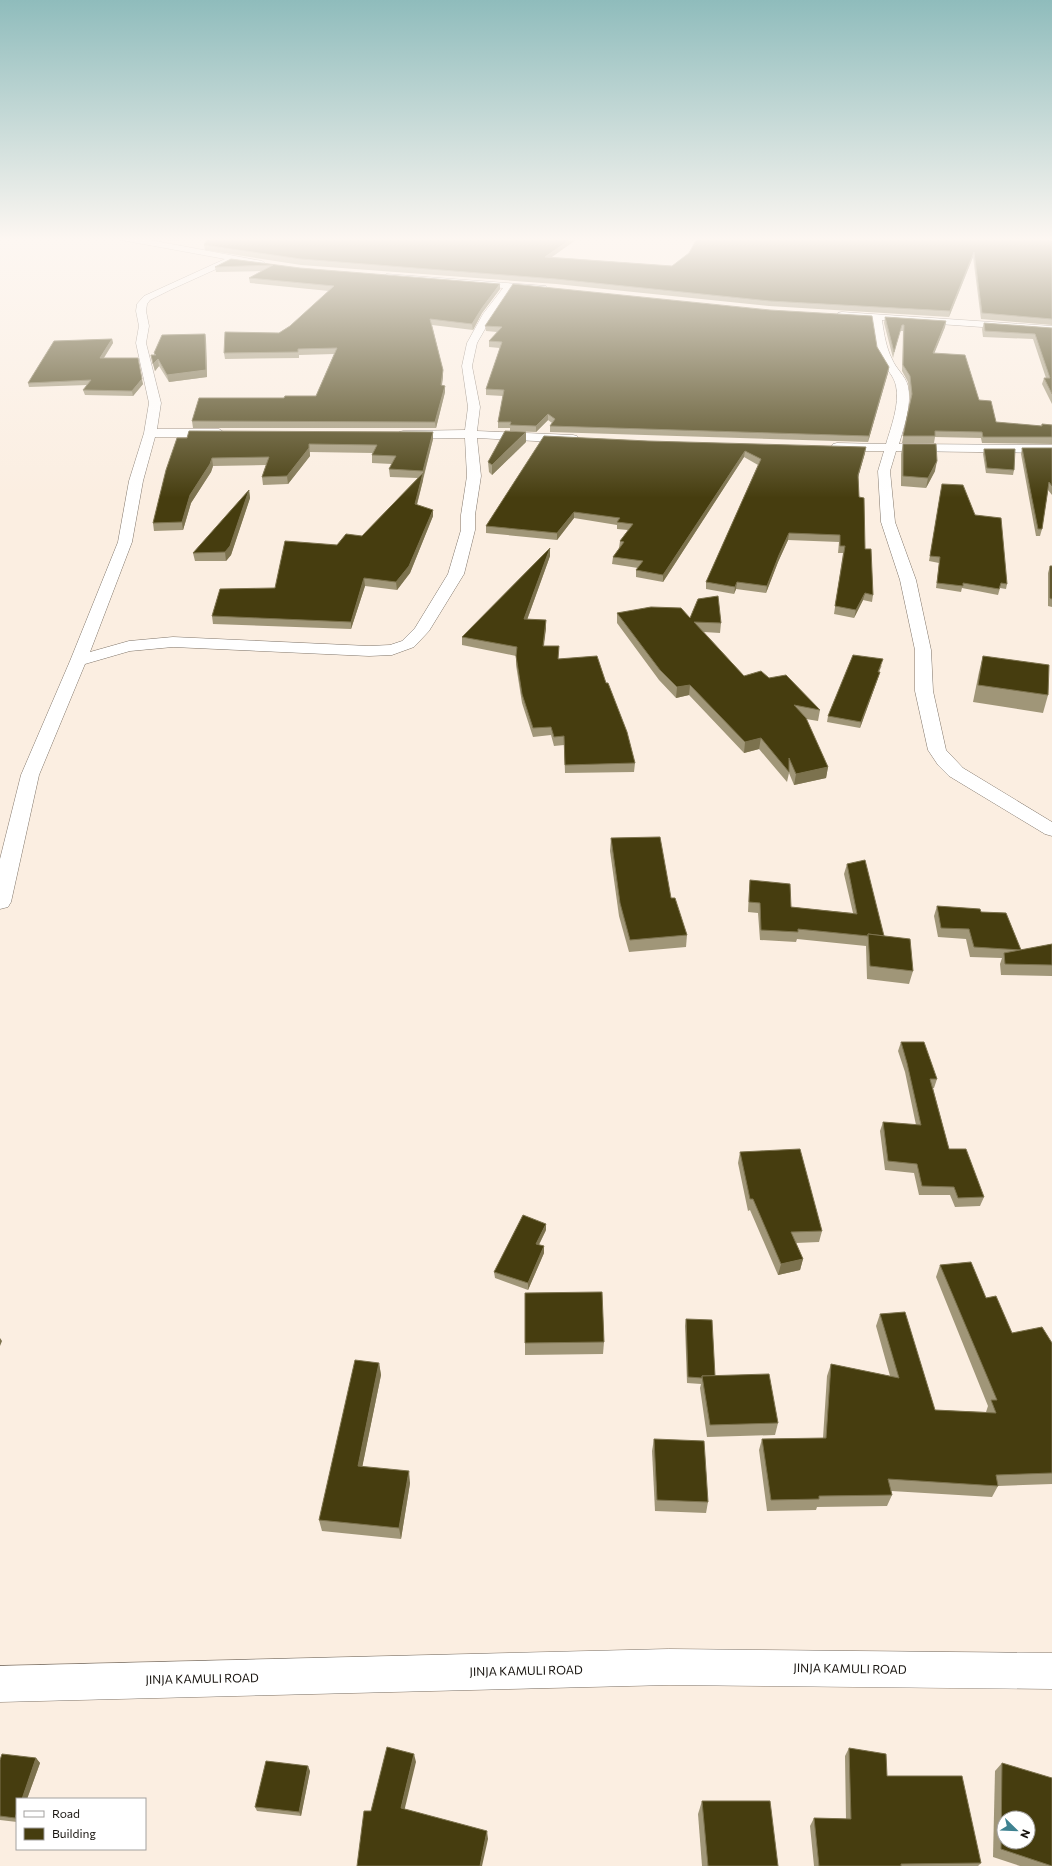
<svg xmlns="http://www.w3.org/2000/svg" width="1052" height="1866" viewBox="0 0 1052 1866" font-family="Commissioner,sans-serif">
<style>
.lines{fill:none;stroke-linecap:round;stroke-linejoin:round}
.minor-casing{stroke:#807569;stroke-width:1}
.major-casing{stroke:#807569;stroke-width:1}
.minor{fill:#fff;fill-rule:evenodd}
.major{fill:#fff;fill-rule:evenodd}
.wall{fill:#a09678}
.shaded-wall{fill:#7c724e}
.building{fill:#463d0f;stroke:#7c724e;fill-rule:evenodd}
.labels{text-anchor:middle;stroke-width:4;stroke-linejoin:round;paint-order:stroke}
.near-street-label{font-size:12px;fill:#191510;stroke:#fff}
</style>
<rect width="100%" height="100%" fill="#fbeee1"/>
<g class="lines">
<g class="minor-casing">
<g id="minor">
<path d="M117,237H134L262,261L266,264L262,267L234,261L170,290L150,300L147,304L146,311L149,326L146,343L161,403L157,429H219L225,433L219,437H155L143,481L132,542L90,652L129,641L173,637L369,646L390,645L402,641L415,628L448,574L461,530V515L467,476L465,438L403,439L399,438L397,435L399,432L403,431L465,430L468,407L462,366L467,343L483,314L503,288L389,279L386,278L384,276L386,274L546,286L548,288L546,290L543,291L512,288L493,315L477,343L472,366L480,407L477,431L573,435L577,436L579,439L577,442L573,443L477,438L481,476L475,515V530L464,574L429,631L414,647L392,655L369,656L173,647L130,651L85,664L39,775L11,902L8,907L0,909V859L21,775L70,661L118,542L129,481L144,433L149,403L136,343L139,326L136,311L137,304L144,296L225,259L121,240Z"/>
<path d="M842,312L1052,326V332L882,320C884,334 886,347 892,359C896,369 905,375 908,386C912,404 904,427 899,444L1052,445V453L896,451L890,471L895,522L916,580L931,650L933,691L946,750L963,768L1052,822V836L1045,834L949,776L938,765L928,750L915,691V650L900,580L881,522L878,471L884,451H837L833,450L831,447L833,444L837,443L886,444C891,427 900,404 896,386C894,376 887,370 882,362C875,349 873,334 872,320L838,317L837,315L838,313Z"/>
</g>
</g>
<g class="major-casing">
<path id="major" d="M669,1649L1052,1653V1689L669,1685L0,1702V1666Z"/>
</g>
<use href="#minor" class="minor"/>
<use href="#major" class="major"/>
</g>
<g class="wall">
<path d="M140,237H181L178,241L149,239Z"/>
<path d="M1052,237V325L981,319L973,257L949,317L769,306L556,284L301,265L205,250L204,245L552,257L672,266Z"/>
<path d="M231,259L300,268L500,289L482,313L473,330L432,325L443,370V376L442,385L445,386V392L436,428H193L192,421L284,398L316,396L334,354L299,355V358L225,359L224,353L279,333L290,326L329,291L250,283L249,278L262,271L216,272L215,267Z"/>
<path d="M885,317L946,321L945,327L934,353L979,400L996,422L1041,426L1042,424L1052,425V444L982,443L981,438L935,437L934,443H902L910,400L908,382L902,371L903,331H900L893,358L884,323Z"/>
<path d="M984,323L1052,328V404L1042,384L1044,378H1046L1033,339L983,337L982,329Z"/>
<path d="M485,326L877,347L888,373L868,442L550,432V426L552,423L548,420L536,432L510,431V428H498V422L503,396L486,395V389L500,348L489,347V341L497,332L486,331Z"/>
<path d="M205,334L206,340L207,377L169,382L159,366L155,371L151,355H154V353Z"/>
<path d="M112,339L113,343L104,358L143,384L133,396L85,395L83,390L88,385L29,387L28,383Z"/>
<path d="M433,432V439L417,505L433,516L410,573L397,590L365,586L351,629L213,624L212,616L275,588L337,545L362,536L418,478L390,477L389,469L392,464L372,463V455L373,453L310,452V456L288,484L263,485L262,477L266,465L213,466L211,472L191,503L183,530L154,531L153,523L177,438Z"/>
<path d="M544,436L865,453L858,477L859,497L865,549L873,595L872,602L863,600L854,618L834,614L843,553H838L839,542L788,540L778,562L766,593L736,589L734,594L706,589V582L758,465L744,457L663,582L636,577V570L638,568L612,564L613,557L619,548L620,541L628,530L617,529V525L574,518L557,540L486,533V526Z"/>
<path d="M526,442L492,475L489,472L488,462Z"/>
<path d="M903,444L935,471L926,488L901,486V454Z"/>
<path d="M1022,448H1052V495L1048,490L1042,529L1040,536H1036L1021,454Z"/>
<path d="M984,449L1014,470L1013,475L986,473L983,454Z"/>
<path d="M249,490L250,498L231,555L226,561H195L193,553Z"/>
<path d="M941,490L975,515L1007,584L1006,589L1000,588L998,595L962,588L961,592L936,588L939,563L929,561Z"/>
<path d="M550,548V556L527,620L546,628L544,646L559,659L606,683L635,763L634,772L565,773L564,745L554,746L551,735L533,737L522,703L516,665V656L462,645V637Z"/>
<path d="M1050,566H1052V607L1048,606V573Z"/>
<path d="M617,613L690,618L721,623L720,633L704,632L744,676L769,678L820,710L818,721L806,719L828,767L826,778L794,785L789,773L787,782L759,749L744,753L689,695L676,698L659,680L617,623Z"/>
<path d="M983,656L1048,695L1043,713L973,702L979,672Z"/>
<path d="M882,665L879,672H880L878,678L860,728L827,722L828,716Z"/>
<path d="M611,838L671,898L687,935L686,947L629,952L619,916L610,851Z"/>
<path d="M847,864L884,936L913,971L909,984L867,979L866,946L797,939L796,942L760,940L758,913L748,912L749,890L750,880L791,907L853,913L844,874Z"/>
<path d="M937,906L981,912L1006,913L1021,950L1052,944V976L1001,975L1000,964L1002,958L970,957L966,939L938,937L934,916Z"/>
<path d="M901,1042L937,1079L934,1088H933L949,1149L984,1197L980,1206L955,1207L950,1195H919L914,1173L885,1170L880,1131L883,1122L916,1125L905,1072L898,1051Z"/>
<path d="M740,1152L822,1231L819,1242L796,1243L803,1259L800,1270L778,1275L750,1210L748,1211L738,1163Z"/>
<path d="M546,1230L539,1245L544,1246V1253L528,1290L495,1278L494,1272Z"/>
<path d="M940,1265L986,1298L1012,1333L1052,1343V1484L998,1486L992,1497L891,1491L892,1495L887,1506L817,1507L816,1510L767,1511L759,1450L762,1439L823,1438L827,1376L831,1364L890,1376L876,1326L880,1314L935,1410L986,1412L988,1406L936,1277Z"/>
<path d="M525,1293L604,1342L603,1354L525,1355Z"/>
<path d="M686,1319L715,1376L778,1423L775,1435L707,1437L700,1388L701,1384L687,1383L685,1326Z"/>
<path d="M379,1363L381,1375L362,1467L410,1483L401,1539L322,1531L319,1520Z"/>
<path d="M654,1439L708,1502L706,1513L655,1511L652,1451Z"/>
<path d="M849,1748L887,1776L981,1863L978,1866H814L810,1826L814,1818L846,1819L845,1756Z"/>
<path d="M36,1758L40,1763L27,1799H17V1822L0,1820V1760Z"/>
<path d="M1002,1763L1052,1866H1020L993,1857L995,1771Z"/>
<path d="M310,1771L301,1816L257,1811L255,1807Z"/>
<path d="M702,1801L778,1866H702L698,1814Z"/>
</g>
<g class="shaded-wall">
<path d="M178,237H181L178,241Z"/>
<path d="M574,237H580L545,262V257Z"/>
<path d="M974,252L973,257L949,317L950,311Z"/>
<path d="M500,284V289L482,313L473,330L472,324L482,308Z"/>
<path d="M946,321L945,327L932,359L933,353Z"/>
<path d="M205,334L206,340L207,377L169,382L167,375Z"/>
<path d="M112,339L113,343L101,362L100,358Z"/>
<path d="M158,359L159,366L155,371L153,364Z"/>
<path d="M889,367L888,373L868,442L869,436Z"/>
<path d="M443,370V376L441,392V385Z"/>
<path d="M142,379L143,384L133,396L132,391Z"/>
<path d="M445,386V392L436,428L435,422Z"/>
<path d="M548,414V420L536,432V426Z"/>
<path d="M433,432V439L423,478V471Z"/>
<path d="M526,432V442L492,475V465Z"/>
<path d="M309,444L310,456L288,484L287,476Z"/>
<path d="M866,447L865,453L857,481L858,475Z"/>
<path d="M745,451L744,457L663,582V575Z"/>
<path d="M212,458L213,466L211,472L191,503L183,530L182,522L190,495Z"/>
<path d="M937,461L935,471L926,488L928,478Z"/>
<path d="M423,473V480L415,511V504Z"/>
<path d="M249,490L250,498L231,555L226,561L225,552Z"/>
<path d="M433,510V516L410,573L397,590L396,582Z"/>
<path d="M574,512V518L557,540V533Z"/>
<path d="M789,533L788,540L778,562L766,593L767,586L779,555Z"/>
<path d="M550,548V556L524,628V619Z"/>
<path d="M364,578L365,586L351,629V622Z"/>
<path d="M737,582L736,589L734,594L735,587Z"/>
<path d="M865,593L863,600L854,618L856,610Z"/>
<path d="M546,620V628L542,654L543,646Z"/>
<path d="M880,672L878,678L860,728L861,722Z"/>
<path d="M690,685L689,695L676,698L677,687Z"/>
<path d="M761,738L759,749L744,753L745,742Z"/>
<path d="M828,767L826,778L794,785L796,774Z"/>
<path d="M546,1224V1230L536,1250V1244Z"/>
<path d="M544,1246V1253L528,1290V1283Z"/>
<path d="M803,1259L800,1270L778,1275L781,1264Z"/>
<path d="M0,1338L2,1341L0,1346Z"/>
<path d="M379,1363L381,1375L360,1478L358,1466Z"/>
<path d="M409,1471L410,1483L401,1539L399,1528Z"/>
<path d="M414,1754L416,1762L403,1816L401,1808Z"/>
<path d="M36,1758L40,1763L27,1799H22Z"/>
<path d="M308,1766L310,1771L301,1816L299,1812Z"/>
<path d="M17,1812V1820L15,1818Z"/>
<path d="M487,1831L488,1839L482,1866H480Z"/>
</g>
<g class="building">
<path d="M208,237H574L545,257L672,266L689,253L698,237H1052V319L982,313L974,252L950,311L770,301L556,279L301,259L204,245Z"/>
<path d="M231,259L300,268L500,284L482,308L472,324L430,319L443,370L441,385L445,386L435,422L192,421L199,398H284L285,396H316L337,348L298,349V352L224,353L225,332L279,333L290,326L334,286L249,278L273,265L215,267Z"/>
<path d="M513,284L770,310L872,316L877,347L889,367L869,436L550,426L555,419L548,414L536,426L510,425L511,422H498L504,390L486,389L502,342L489,341L502,327L485,326Z"/>
<path d="M885,317L946,321L933,353L965,355L979,400L991,401L996,422L1042,426V424L1052,425V437H983L982,432L935,431V436H903L912,394L910,376L903,365L904,325H902L894,352Z"/>
<path d="M984,323L1052,328V394L1044,378H1050L1035,334L985,331Z"/>
<path d="M205,334L206,370L167,375L158,359L153,364L151,355H156L154,353L162,335Z"/>
<path d="M112,339L100,358H138L142,379L132,391L83,390L91,380L28,383L54,341Z"/>
<path d="M189,431L433,432L423,471L389,469L396,456L372,455L377,445L309,444V448L287,476L262,477L269,457L212,458L210,464L190,495L182,522L153,523L166,470L177,438H187Z"/>
<path d="M505,431L526,432L492,465L488,462Z"/>
<path d="M544,436L648,441L866,447L858,475L859,497L864,498L865,549H871L873,595L865,593L856,610L835,606L845,546H840V535L789,533L779,555L767,586L737,582L735,587L706,582L761,459L745,451L663,575L636,570L643,561L613,557L624,542L620,541L633,524L617,522L620,518L574,512L557,533L486,526Z"/>
<path d="M903,444H936L937,461L928,478L903,476Z"/>
<path d="M1022,448H1052V486L1049,482L1042,529H1038Z"/>
<path d="M984,449H1015L1014,470L987,468Z"/>
<path d="M423,473L415,504L433,510L409,566L396,582L364,578L351,622L212,616L220,589L275,588L285,541L337,545L346,534L362,536Z"/>
<path d="M942,484L963,485L975,515L1001,518L1007,584L1001,583L999,589L963,583V586L937,583L940,557L930,556Z"/>
<path d="M249,490L230,546L225,552L193,553Z"/>
<path d="M550,548L524,619L546,620L543,646H559L558,659L597,656L606,683H608L627,732L635,763L565,765L564,736L554,737L551,727L533,728L522,694L516,656L517,647L462,637Z"/>
<path d="M1050,566H1052V599L1050,598Z"/>
<path d="M718,596L721,623L694,622L744,676L761,671L769,678L786,675L820,710L794,705L806,718L828,767L796,774L789,758V772L761,738L745,742L690,685L677,687L660,670L617,613L651,607L681,608L690,618L698,599Z"/>
<path d="M853,655L883,659L878,672H880L861,722L828,716Z"/>
<path d="M983,656L1049,665L1048,695L978,685Z"/>
<path d="M660,837L671,898H675L687,935L630,940L620,903L611,838Z"/>
<path d="M865,860L884,936L868,934V936L798,929V932L761,930L760,903L749,902L750,880L790,884L791,907L857,914L847,864Z"/>
<path d="M937,906L980,909L981,912L1006,913L1021,950L974,947L969,929L941,928Z"/>
<path d="M868,934L910,939L913,971L870,966Z"/>
<path d="M1052,944V965L1005,964L1004,953Z"/>
<path d="M901,1042H924L937,1079H930L949,1149H966L984,1197L958,1198L954,1187L922,1186L917,1164L888,1161L883,1122L921,1125L907,1063Z"/>
<path d="M800,1149L822,1231L791,1232L803,1259L781,1264L753,1199H750L740,1152Z"/>
<path d="M523,1215L546,1224L536,1244L544,1246L528,1283L494,1272Z"/>
<path d="M971,1262L986,1298L996,1296L1012,1333L1042,1327L1052,1343V1473L996,1475L998,1486L888,1479L892,1495L819,1496V1499L771,1500L762,1439L826,1438L831,1364L899,1378L880,1314L905,1312L935,1410L996,1413L991,1400H997L940,1265Z"/>
<path d="M602,1292L604,1342L525,1343V1293Z"/>
<path d="M686,1319L712,1320L715,1376H702V1378L688,1377Z"/>
<path d="M355,1360L379,1363L358,1466L409,1471L399,1528L319,1520Z"/>
<path d="M769,1374L778,1423L710,1425L702,1376Z"/>
<path d="M654,1439L704,1441L708,1502L657,1500Z"/>
<path d="M387,1747L414,1754L401,1808L487,1831L480,1866H357L364,1811H371Z"/>
<path d="M849,1748L886,1754L887,1776H962L981,1863L901,1864V1866H819L814,1818L851,1819Z"/>
<path d="M2,1754L36,1758L22,1799H17V1812L15,1818L0,1816V1760Z"/>
<path d="M266,1761L308,1766L299,1812L255,1807Z"/>
<path d="M1002,1763L1052,1778V1866L1001,1849ZM1004,1818H1028V1842H1004Z"/>
<path d="M702,1801H770L778,1866H708Z"/>
</g>
<linearGradient id="sky" x2="0" y2="1"><stop stop-color="#8fbcbc"/><stop offset="0.48" stop-color="#fdf7f2"/><stop offset="1" stop-color="#fdf7f2" stop-opacity="0"/></linearGradient>
<rect width="1052" height="498" fill="url(#sky)"/>
<g class="labels">
<g class="near-street-label">
<text transform="translate(850 1669) rotate(1)" y="4">JINJA KAMULI ROAD</text>
<text transform="translate(526 1671) rotate(-1)" y="4">JINJA KAMULI ROAD</text>
<text transform="translate(202 1679) rotate(-1)" y="4">JINJA KAMULI ROAD</text>
</g>
</g>
<rect x="16" y="1798" width="130" height="52" fill="#ffffff" stroke="#a3a19f"/>
<rect x="24" y="1811" width="20" height="6" fill="#ffffff" stroke="#a3a19f"/>
<text x="52" y="1818" font-size="12" fill="#191510">Road</text>
<rect x="24" y="1828" width="20" height="12" fill="#463d0f" stroke="#a3a19f"/>
<text x="52" y="1838" font-size="12" fill="#191510">Building</text>
<g transform="translate(1016 1830) rotate(113)"><circle r="19" fill="#ffffff" stroke="#a3a19f"/>
<path d="M0-3L7 15L0 10L-7 15Z" fill="#3e8291"/>
<text y="-6" font-size="11" font-weight="bold" text-anchor="middle" fill="#191510">N</text>
</g>
</svg>
